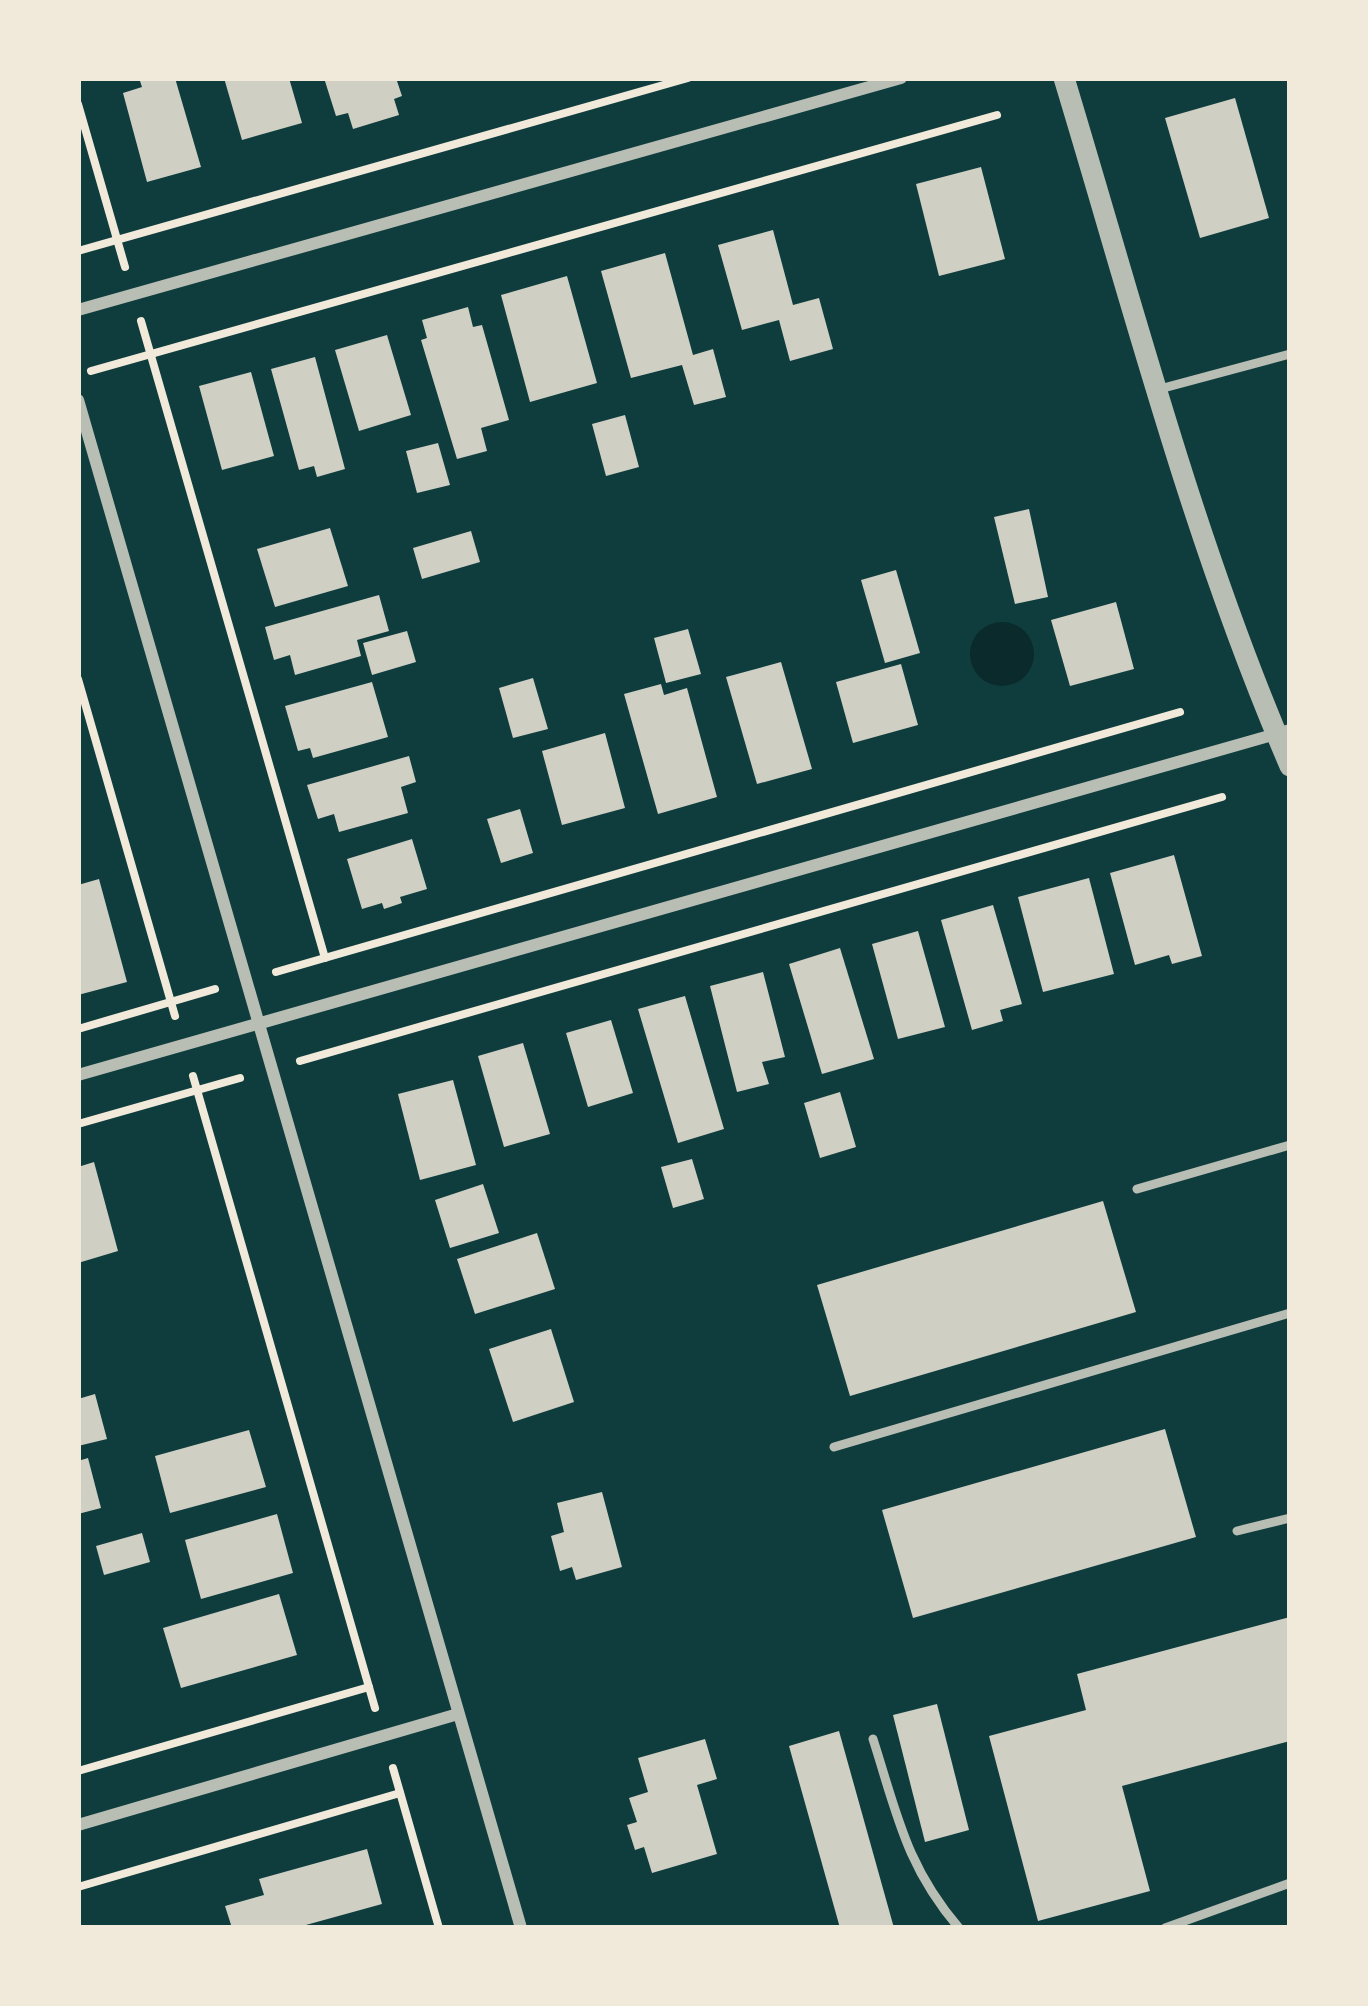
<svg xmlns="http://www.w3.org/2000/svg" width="1368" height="2006" viewBox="0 0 1368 2006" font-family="Barlow,sans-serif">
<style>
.water{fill:#0a2a2b}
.building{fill:#cfcfc3}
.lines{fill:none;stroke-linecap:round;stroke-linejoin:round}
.path{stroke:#f1e9da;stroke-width:8}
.service{stroke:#b8beb3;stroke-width:9}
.minor{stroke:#b8beb3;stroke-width:12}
.tertiary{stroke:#b8beb3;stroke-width:21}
</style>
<rect width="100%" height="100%" fill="#0f3d3e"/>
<circle class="water" cx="1002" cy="654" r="32"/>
<g class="building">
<path d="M139,78H175L201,167L147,182L123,93L142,87Z"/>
<path d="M224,78H289L302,123L242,140Z"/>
<path d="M324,78H396L402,96L394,99L399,115L353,129L348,113L336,116Z"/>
<path d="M1235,98L1269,218L1200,238L1165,118Z"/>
<path d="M981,167L1005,259L939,276L916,184Z"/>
<path d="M773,230L793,305L819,298L833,349L790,361L779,320L742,330L718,245Z"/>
<path d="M665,253L693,355L713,349L726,397L694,405L682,365L631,378L601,271Z"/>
<path d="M567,276L597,383L530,402L501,295Z"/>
<path d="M468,307L473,327L482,325L509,420L481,428L487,451L457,459L421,340L427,338L422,320Z"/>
<path d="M387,335L411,415L359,431L335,350Z"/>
<path d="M315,357L345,469L317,477L314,466L299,470L271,369Z"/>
<path d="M251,372L274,456L222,470L199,386Z"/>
<path d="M625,415L639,467L606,476L592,424Z"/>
<path d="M438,443L450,485L417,493L406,451Z"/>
<path d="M1029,509L1048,597L1015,604L994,517Z"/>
<path d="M330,528L348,586L275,607L257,549Z"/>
<path d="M471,531L480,562L422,579L413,548Z"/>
<path d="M896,570L920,653L885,663L861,580Z"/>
<path d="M379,595L389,631L357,640L361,656L295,675L290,655L274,660L265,627Z"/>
<path d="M1116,602L1134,669L1070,686L1051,620Z"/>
<path d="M688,629L701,674L666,683L654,638Z"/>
<path d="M407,631L416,662L372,675L363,643Z"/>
<path d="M781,662L812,769L757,784L726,677Z"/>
<path d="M901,664L918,725L853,743L836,682Z"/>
<path d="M533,678L548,729L513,738L499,688Z"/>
<path d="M372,682L388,737L313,758L310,748L298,751L285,706Z"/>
<path d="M661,684L664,695L687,688L717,797L658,814L624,694Z"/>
<path d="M605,733L625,808L562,825L542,751Z"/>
<path d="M409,756L416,782L401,787L408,813L339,832L334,814L318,819L307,785Z"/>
<path d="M520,809L533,853L501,863L487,819Z"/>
<path d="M412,839L427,889L400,897L402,903L384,909L382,903L362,909L347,859Z"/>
<path d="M1174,855L1202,956L1172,964L1169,955L1135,965L1110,873Z"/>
<path d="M1089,878L1114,974L1043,992L1018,897Z"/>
<path d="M99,879L127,982L78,995V885Z"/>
<path d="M993,905L1022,1004L1000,1010L1003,1021L972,1030L941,920Z"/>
<path d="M918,931L945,1027L898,1039L872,944Z"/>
<path d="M840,948L874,1059L822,1074L789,964Z"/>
<path d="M763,972L785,1057L762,1062L769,1084L737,1092L710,986Z"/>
<path d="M685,996L724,1129L678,1143L638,1009Z"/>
<path d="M611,1020L633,1093L588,1107L566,1033Z"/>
<path d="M523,1043L550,1134L504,1147L478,1056Z"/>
<path d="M453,1080L476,1165L420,1180L398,1094Z"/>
<path d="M840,1092L856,1147L820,1158L804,1103Z"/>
<path d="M692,1159L704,1199L673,1208L661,1167Z"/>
<path d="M94,1162L118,1251L78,1263V1167Z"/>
<path d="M483,1184L499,1233L450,1248L435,1200Z"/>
<path d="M1103,1201L1136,1312L850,1396L817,1285Z"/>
<path d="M537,1233L555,1289L475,1314L457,1259Z"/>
<path d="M551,1329L574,1402L513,1422L489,1349Z"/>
<path d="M95,1394L107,1439L78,1446V1399Z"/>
<path d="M1165,1429L1196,1537L913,1618L882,1510Z"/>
<path d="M249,1430L266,1487L170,1513L155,1456Z"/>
<path d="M88,1458L101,1508L78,1514V1461Z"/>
<path d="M602,1492L622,1567L576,1580L572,1567L560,1571L551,1536L564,1532L557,1503Z"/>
<path d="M277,1514L293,1573L201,1599L185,1540Z"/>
<path d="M142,1533L150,1562L104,1575L96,1546Z"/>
<path d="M279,1594L297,1655L181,1688L163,1628Z"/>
<path d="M1290,1617V1741L1122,1786L1150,1891L1038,1921L989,1736L1086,1710L1077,1674Z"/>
<path d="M937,1704L969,1830L925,1842L893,1715Z"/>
<path d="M839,1731L894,1928H840L789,1746Z"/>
<path d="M705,1739L717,1779L697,1785L717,1854L652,1873L644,1847L635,1850L627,1825L637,1822L629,1798L648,1792L638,1758Z"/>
<path d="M367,1849L382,1904L295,1928H232L225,1906L264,1895L259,1879Z"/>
</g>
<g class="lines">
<g class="path">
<path d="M78,104L125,267"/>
<path d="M78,251L688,78"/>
<path d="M141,321L325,958"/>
<path d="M91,371L997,115"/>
<path d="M78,679L175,1016"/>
<path d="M276,972L1180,712"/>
<path d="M78,1029L215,989"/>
<path d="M300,1061L1222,797"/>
<path d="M193,1076L375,1708"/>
<path d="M78,1124L240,1078"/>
<path d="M393,1768L439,1928"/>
<path d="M78,1771L369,1687"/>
<path d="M78,1887L400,1793"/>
</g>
<g class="service">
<path d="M1156,390L1290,354"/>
<path d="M1137,1189L1290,1145"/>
<path d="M834,1447L1290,1313"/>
<path d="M1237,1531L1290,1518"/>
<path d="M873,1739C897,1814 906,1866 959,1928"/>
<path d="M1165,1928L1290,1883"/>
</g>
<g class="minor">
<path d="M78,310L901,78"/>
<path d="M78,400L521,1928"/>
<path d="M78,1075L1290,730"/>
<path d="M78,1825L458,1714"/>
</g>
<path class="tertiary" d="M1064,78C1134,309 1194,544 1290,766"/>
</g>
<rect width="1368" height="2006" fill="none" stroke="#f1e9da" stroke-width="162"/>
</svg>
